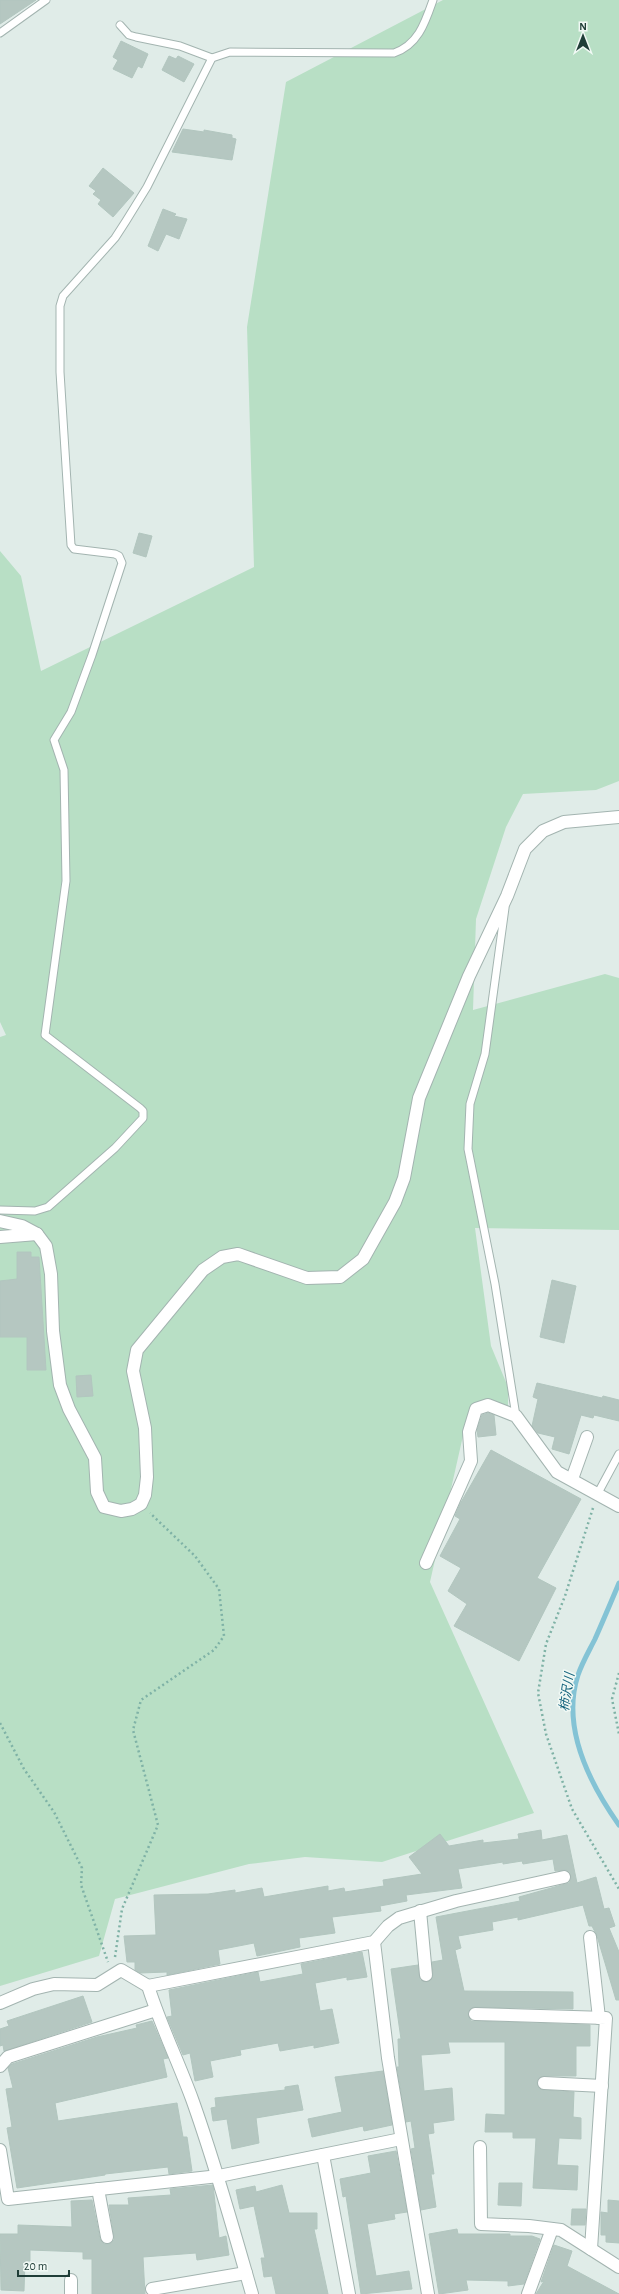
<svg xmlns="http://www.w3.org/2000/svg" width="619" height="2294" viewBox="0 0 619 2294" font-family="'Alegreya Sans','Noto Sans JP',sans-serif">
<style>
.green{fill:#b8dfc5}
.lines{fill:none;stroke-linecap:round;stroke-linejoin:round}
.stream{stroke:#84c3d5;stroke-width:5}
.building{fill:#b5c7c1;stroke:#b2c6bf}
.lane-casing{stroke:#a3b4b0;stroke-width:9}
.street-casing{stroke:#a3b4b0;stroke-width:14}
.path{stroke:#7fb2a6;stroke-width:2.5;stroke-dasharray:2 3;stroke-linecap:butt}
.lane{stroke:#fff;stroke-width:7}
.street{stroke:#fff;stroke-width:12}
.labels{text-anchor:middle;stroke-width:3;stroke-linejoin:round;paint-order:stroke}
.water-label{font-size:13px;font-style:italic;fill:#16657e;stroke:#f1f9f5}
</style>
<rect width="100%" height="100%" fill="#e0ece8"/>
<path class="green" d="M443,0H619V781L596,790L523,794L506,827L476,919L473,1010L605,974L619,978V1230L475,1228L491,1346L508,1387V1407L480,1401L467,1418L430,1582L534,1813L382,1862L305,1857L249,1864L115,1899L99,1956L0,1986V1037L6,1035L0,1022V551L21,576L41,671L254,567L247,327L286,82Z"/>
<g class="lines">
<path class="stream" d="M619,1583C611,1602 603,1621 595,1639C589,1651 582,1663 578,1675C561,1727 590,1784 619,1825"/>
</g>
<g class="building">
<path d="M0,0H36L0,24Z"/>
<path d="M121,41L148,54L142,68L138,66L132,78L113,69L118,60L113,57Z"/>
<path d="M169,56L176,59L178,56L194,64L184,82L162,70Z"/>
<path d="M183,129L204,132V130L232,135V138L236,139L232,160L172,152Z"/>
<path d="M103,168L134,193L113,217L98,204L101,200L93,194L96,191L89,186Z"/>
<path d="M163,209L176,214L174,216L187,219L179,239L166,234L158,251L148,246Z"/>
<path d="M139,533L152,536L146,557L133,553Z"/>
<path d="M17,1252H31V1257H39L46,1370H27V1337H0V1281L17,1279Z"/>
<path d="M552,1280L576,1286L564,1343L540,1337Z"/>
<path d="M91,1375L93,1396L77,1397L76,1376Z"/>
<path d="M537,1383L602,1398L603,1396L619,1400V1421L594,1415L593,1418L581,1415L569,1454L552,1449L555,1437L538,1433L532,1426L538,1399L533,1397Z"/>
<path d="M488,1413L494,1415L496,1435L478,1437L477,1430L482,1415Z"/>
<path d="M491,1450L581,1499L537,1578L556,1588L519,1661L454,1626L467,1604L448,1591L461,1568L440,1556L460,1519L455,1516L460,1504Z"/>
<path d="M541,1830L542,1840L567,1835L577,1883L596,1877L604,1909L609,1908L615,1926L609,1928L619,1952V2000H616L597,1936L592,1926H589L583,1905L518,1920V1917L492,1922L493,1930L458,1936L461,1948L455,1950L464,1991L573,1992V2009L475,2007L471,2008L468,2013L471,2021L590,2025V2046H576V2076H544L538,2079L537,2082L538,2087L543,2090L574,2092L573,2117L581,2118V2139L559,2138L557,2165L578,2166L577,2190L533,2188L536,2138H513V2132H485L486,2114L505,2115V2042H448L450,2053L421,2055L424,2091L452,2088L454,2120L433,2123L434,2133L428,2134L434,2174H431L436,2207L421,2210L411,2149L415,2148L411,2121L406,2122L397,2067H399L398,2039H401L391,1969L418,1965L420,1980L426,1982L430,1981L433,1975L432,1962L443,1960L436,1917L520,1901L519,1897L569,1883L571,1879L570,1872L566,1870L555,1871L553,1859L523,1864L522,1861L503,1864V1862L458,1869L462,1888L406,1895L407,1901L380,1906L381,1911L332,1917L335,1933L299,1938L300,1947L257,1956L254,1943L218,1950L220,1964L167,1975V1972L140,1973L135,1970V1962H127L124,1936L156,1935L154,1895L208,1894L235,1890V1893L262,1888L264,1897L328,1886V1891L344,1888L345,1892L384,1886L383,1880L422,1874L409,1857L440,1834L449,1846L483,1840V1843L519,1839L518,1834Z"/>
<path d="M362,1952L367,1977L347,1980V1977L315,1983L320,2011L332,2009L339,2043L314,2048V2045L280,2051L278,2043L240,2050L241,2055L210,2061L213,2077L195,2081L190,2053L183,2055L167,2017L172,2016L169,1990L258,1972L260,1982L303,1974L301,1964Z"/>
<path d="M83,1996L92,2022L4,2051L3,2045L0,2046V2029L9,2026L7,2021Z"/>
<path d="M152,2021L168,2058L163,2059L167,2077L55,2103L58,2121L177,2103L183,2137H187L192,2171L169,2174L168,2167L105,2174V2175L17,2188L7,2128L12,2127L6,2089L13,2088L8,2068L12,2064L97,2037L137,2028L136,2025Z"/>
<path d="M383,2071L392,2125L364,2131L363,2126L312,2137L308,2119L342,2112L335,2077Z"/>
<path d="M298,2085L303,2110L256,2118L259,2143L232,2149L227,2119L213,2121L211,2108L216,2107L215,2098L285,2090V2087Z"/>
<path d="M396,2151L407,2212L394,2214L395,2219L367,2224L376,2276L409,2271L412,2289L361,2294L346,2196L343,2197L340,2179L371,2173L368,2156Z"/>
<path d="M499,2183H522L521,2206L498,2205Z"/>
<path d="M213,2185L219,2238L226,2236L229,2255L197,2260L196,2253L143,2257L145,2294H92V2259H83V2252L30,2250V2261H25L24,2291L1,2290L0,2234H18V2225L72,2227L71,2201L92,2200L100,2239L104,2244H109L114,2240V2236L109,2205H129L128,2198L171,2195L170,2189Z"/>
<path d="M282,2185L289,2213H317V2229H314L328,2294H276L272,2276L264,2277L261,2258H265L254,2206L240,2209L236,2190L255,2186L256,2192Z"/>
<path d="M608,2200L619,2201V2243L606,2242V2235H601V2212L608,2213Z"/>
<path d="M572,2209H586L585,2225H571Z"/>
<path d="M457,2229L458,2234H510V2236H532L540,2239L524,2284L508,2286V2281L466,2280L468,2290L439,2294L429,2234Z"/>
<path d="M554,2245L572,2251L567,2266L619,2294H536L544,2281L541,2282Z"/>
</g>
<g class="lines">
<g class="lane-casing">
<g id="lane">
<path d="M120,25L129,35L136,37L180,46L212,58"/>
<path d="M0,33L46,0"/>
<path d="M505,908L485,1054L470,1104L468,1149L495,1284L516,1416"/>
<path d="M0,1210L35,1211L48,1207L115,1148L143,1118V1111L140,1108L45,1035L66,881L64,770L54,740L71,712L92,655L122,563L119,556L115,554L74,549L71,545L60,372V306L63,296L115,238L126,221L147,187L212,58L230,52L394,53C418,45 425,23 433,0"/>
<path d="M598,1493L619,1454"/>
</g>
</g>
<g class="street-casing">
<g id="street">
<path d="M0,1221L22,1226L37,1234L46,1246L51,1274L53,1331L60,1385L69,1409L95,1458L97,1492L104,1507L121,1511L132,1509L141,1504L145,1495L147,1477L145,1428L133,1371L137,1350L203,1270L222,1257L238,1254L307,1278L340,1277L363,1259L395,1202L404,1178L419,1098L469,976L507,896L525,849L543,831L564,822L619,817"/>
<path d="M0,1237L37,1234"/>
<path d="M572,1479L587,1437"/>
<path d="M426,1563L471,1461L469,1432L476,1409L488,1405L516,1416L557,1472L619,1506"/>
<path d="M420,1911L426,1975"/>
<path d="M590,1937L599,2018"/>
<path d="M374,1942L388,2058L428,2294"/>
<path d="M148,1986L374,1942L388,1926L399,1918L456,1901L564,1877"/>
<path d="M0,2003L33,1989L54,1984L97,1985L121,1970L148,1986C160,2024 178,2061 192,2099C215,2163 233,2228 252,2294"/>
<path d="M475,2014L606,2018L591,2249"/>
<path d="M0,2066L8,2057L156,2010"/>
<path d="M544,2083L602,2086"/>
<path d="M480,2147L481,2224L529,2226L561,2230L619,2267"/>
<path d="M0,2150L8,2199L219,2176L401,2139"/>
<path d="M323,2155L349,2294"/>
<path d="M98,2189L107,2237"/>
<path d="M152,2289L246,2273"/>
<path d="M71,2294V2280"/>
<path d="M528,2294L552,2229"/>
</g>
</g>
<g class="path">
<path d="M593,1508L565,1596L546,1644L538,1693L546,1734L572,1809L619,1889"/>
<path d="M619,1673L612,1699L619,1734"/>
<path d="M0,1723L24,1769L54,1812L82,1868L81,1885L108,1962"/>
<path d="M115,1957L122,1909L158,1825L133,1730L141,1700L214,1650L224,1636L219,1589L195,1556L150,1513"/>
</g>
<use href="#lane" class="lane"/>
<use href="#street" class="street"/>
</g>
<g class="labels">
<g class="water-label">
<text transform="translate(566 1692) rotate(-81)" y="5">柿沢川</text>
</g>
</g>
<g transform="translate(583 36)" stroke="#f1f9f5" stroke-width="3" paint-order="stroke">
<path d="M0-3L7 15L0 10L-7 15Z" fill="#203e38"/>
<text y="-6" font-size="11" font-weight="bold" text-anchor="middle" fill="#203e38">N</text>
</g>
<path d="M18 2270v6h51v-6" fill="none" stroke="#203e38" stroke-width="2"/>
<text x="24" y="2270" font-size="12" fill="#203e38" stroke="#f1f9f5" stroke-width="3" paint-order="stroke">20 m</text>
</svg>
